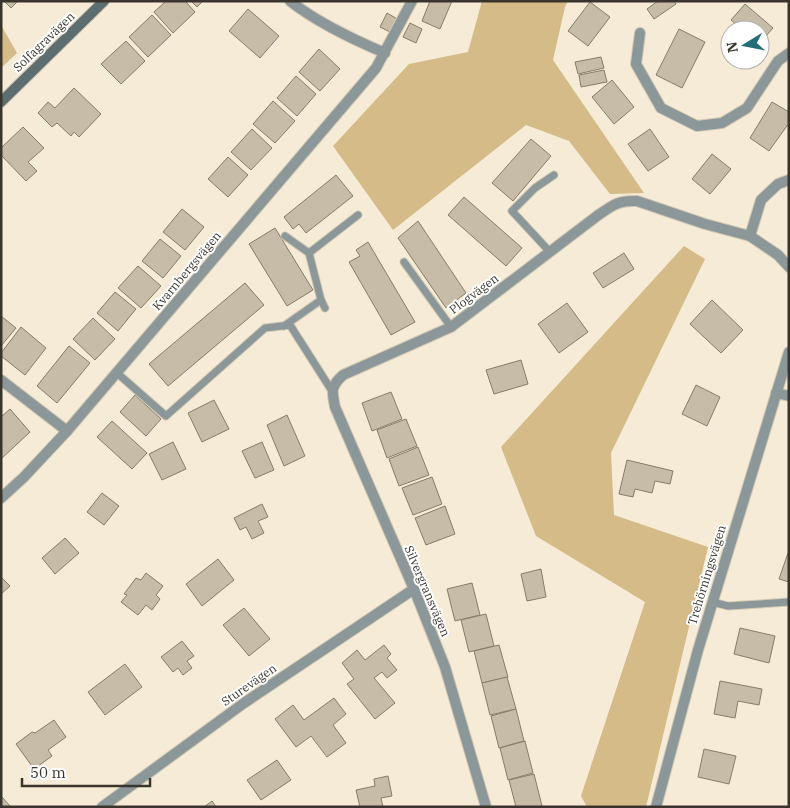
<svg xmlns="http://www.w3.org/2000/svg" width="790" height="808" viewBox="0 0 790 808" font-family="'IBM Plex Serif',serif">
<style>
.green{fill:#d4bb87}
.building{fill:#c6bca7;stroke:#867c69}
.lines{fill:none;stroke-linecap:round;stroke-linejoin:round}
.lane-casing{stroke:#d0c7b4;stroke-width:9}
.street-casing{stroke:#d0c7b4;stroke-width:12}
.secondary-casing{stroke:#d0c7b4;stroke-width:12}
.lane{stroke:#8b9798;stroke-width:7}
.street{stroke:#8b9798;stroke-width:10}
.secondary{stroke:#5d6e70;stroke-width:10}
.labels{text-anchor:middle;stroke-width:4;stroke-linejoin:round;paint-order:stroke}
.street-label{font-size:12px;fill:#39352d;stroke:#fff}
</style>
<rect width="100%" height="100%" fill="#f6ebd6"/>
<g class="green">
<path d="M482,1H568L565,7L553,60L644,193L610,194L569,141L526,125L393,230L333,146L409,64L468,52Z"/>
<path d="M1,25L17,53L1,68Z"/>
<path d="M684,246L705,259L611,453L614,515L708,547L646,807H587L581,796L645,602L536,536L501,447Z"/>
</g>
<g class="building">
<path d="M4,1H18L11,8Z"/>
<path d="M166,1H185L195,12L173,33L154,12Z"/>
<path d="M191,1H203L197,7Z"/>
<path d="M430,1H452L440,29L422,21Z"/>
<path d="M658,1H674L676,4L654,19L647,9Z"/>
<path d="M590,2L610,17L588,46L568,31Z"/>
<path d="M745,4L773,28L760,43V30H743L731,20Z"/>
<path d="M248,9L279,36L260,58L229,31Z"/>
<path d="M387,13L399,20L392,33L380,27Z"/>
<path d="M152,15L171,35L148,57L129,37Z"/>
<path d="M410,23L422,29L416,43L403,37Z"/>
<path d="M679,29L705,42L682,88L656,75Z"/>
<path d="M126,41L145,61L121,84L101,64Z"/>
<path d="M319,49L340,69L320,91L299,72Z"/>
<path d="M601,57L604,68L578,74L575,62Z"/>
<path d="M604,70L607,82L581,87L579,75Z"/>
<path d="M296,76L316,94L297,116L277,98Z"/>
<path d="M612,80L634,107L614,124L592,97Z"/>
<path d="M74,88L101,114L79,137L74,132L71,136L57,123L52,127L38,113L48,102L55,108Z"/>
<path d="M273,101L295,121L275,143L253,124Z"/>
<path d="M772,102L789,112V123L769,151L750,138Z"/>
<path d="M23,127L44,148L28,162L37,171L26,181L1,155V148Z"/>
<path d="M252,129L272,148L251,170L231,152Z"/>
<path d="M650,129L669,157L648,171L628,144Z"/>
<path d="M531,139L551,156L513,201L492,183Z"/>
<path d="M712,154L731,169L710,194L692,179Z"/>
<path d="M228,157L248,175L228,197L208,179Z"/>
<path d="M336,175L353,196L306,233L299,224L293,229L284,217Z"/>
<path d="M464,197L522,248L506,266L448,215Z"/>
<path d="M182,209L204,227L185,250L163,232Z"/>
<path d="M418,221L466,293L446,308L398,238Z"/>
<path d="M275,228L313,290L287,306L249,244Z"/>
<path d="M160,239L181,256L163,278L142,261Z"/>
<path d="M368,242L415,322L391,335L349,262L360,256L356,250Z"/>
<path d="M624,253L634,269L603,288L593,273Z"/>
<path d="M138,266L161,286L141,308L118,288Z"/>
<path d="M245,283L264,305L168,386L149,364Z"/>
<path d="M115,292L136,309L118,331L97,313Z"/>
<path d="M712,300L743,330L721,353L690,324Z"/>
<path d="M567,303L588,332L559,353L538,324Z"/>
<path d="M1,316L16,328L1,346Z"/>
<path d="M93,318L115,339L95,360L73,339Z"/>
<path d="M21,327L46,348L25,375L1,356V353Z"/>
<path d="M69,346L90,363L57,403L37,386Z"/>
<path d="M521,360L528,384L494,394L486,370Z"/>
<path d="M696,385L720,397L707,426L682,414Z"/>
<path d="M391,392L402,419L372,431L362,403Z"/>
<path d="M135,395L161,419L146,436L120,412Z"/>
<path d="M214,400L229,429L202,442L188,413Z"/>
<path d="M10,409L30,432L1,459V417Z"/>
<path d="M287,415L305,456L284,466L267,425Z"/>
<path d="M406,419L417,446L387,458L377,430Z"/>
<path d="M112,421L147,453L132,469L97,437Z"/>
<path d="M173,442L186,469L162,480L149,454Z"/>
<path d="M262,442L274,470L255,478L242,451Z"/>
<path d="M418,447L429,475L399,486L389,459Z"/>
<path d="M627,460L673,471L670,484L655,481L652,493L635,489L633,497L619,494Z"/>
<path d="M432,477L442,504L413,515L402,488Z"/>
<path d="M102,493L119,506L104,525L87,512Z"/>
<path d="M262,504L268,517L258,521L264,533L252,539L246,527L240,530L234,518Z"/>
<path d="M445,506L455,534L426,545L415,518Z"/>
<path d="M65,538L79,553L55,574L42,558Z"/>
<path d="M788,553H789V582L779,579Z"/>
<path d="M218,559L234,580L202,606L186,584Z"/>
<path d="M541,569L546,597L527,601L521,574Z"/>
<path d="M146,573L163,586L156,595L160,599L152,610L146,605L138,615L121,602L127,595L124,594L136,578L141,580Z"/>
<path d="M1,577L10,586L1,594Z"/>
<path d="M472,583L480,615L455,621L447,589Z"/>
<path d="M244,608L270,639L249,656L223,625Z"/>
<path d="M486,614L494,646L469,652L461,620Z"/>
<path d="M740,628L775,636L769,663L734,654Z"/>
<path d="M182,641L194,656L187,661L192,668L183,675L178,668L173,672L161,657Z"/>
<path d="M384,645L391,654L387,658L397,670L387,678L382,672L374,678L395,703L375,719L347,684L354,679L342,663L357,650L365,660Z"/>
<path d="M499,645L508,677L482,683L474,651Z"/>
<path d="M125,664L142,687L105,715L88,692Z"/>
<path d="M507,677L516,709L490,715L482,683Z"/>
<path d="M720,681L762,689L759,705L738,701L735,718L714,714Z"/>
<path d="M334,698L346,714L333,725L346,743L327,757L311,736L296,747L275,719L293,705L304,720Z"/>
<path d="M516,709L524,741L499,748L491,716Z"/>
<path d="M54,720L66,737L48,750L52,756L34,769L16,744L32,732L35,733Z"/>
<path d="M525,741L533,773L508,780L500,748Z"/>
<path d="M704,749L736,756L729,784L698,777Z"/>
<path d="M277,760L291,780L261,800L247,780Z"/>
<path d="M534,774L542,806L538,807H516L509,780Z"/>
<path d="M388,776L392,796L381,798L383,807H360L356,790L375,786L374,779Z"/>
<path d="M1,796L11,807H1Z"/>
<path d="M212,801L216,807H204Z"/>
</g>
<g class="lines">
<g class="lane-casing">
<g id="lane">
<path d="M285,236L309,253L321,300L325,308"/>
<path d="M550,252L512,211L535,188L554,175"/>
<path d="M309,253L358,215"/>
<path d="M404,262L451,327"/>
<path d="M284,326L321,300"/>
<path d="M117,373L166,416L265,328L290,325L332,391"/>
<path d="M712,602L728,606L789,602"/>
</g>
</g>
<g class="street-casing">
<g id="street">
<path d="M290,1C318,23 352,39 385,53"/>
<path d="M640,33L636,64L661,108L697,126L722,123L747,108L778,61L789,53"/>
<path d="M750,236L761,200L778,184L789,180"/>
<path d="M1,380L67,431"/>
<path d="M776,393L789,396"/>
<path d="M1,498L24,477L67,431L376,68L412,1"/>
<path d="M102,807L244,703L414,589"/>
<path d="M486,807L445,667L414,589L335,407C332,391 330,387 343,375L451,327L597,216C612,206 617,200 637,201L705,224L750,236L778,255L789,267"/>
<path d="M656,807L698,650L789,352"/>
</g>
</g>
<g class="secondary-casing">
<path id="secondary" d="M1,102L104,1"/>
</g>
<use href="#lane" class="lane"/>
<use href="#street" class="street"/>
<use href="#secondary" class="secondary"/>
</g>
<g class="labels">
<g class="street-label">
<text transform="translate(44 42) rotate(-44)" y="4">Solfagravägen</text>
<text transform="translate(187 271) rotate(-50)" y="4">Kvarnbergsvägen</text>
<text transform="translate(474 294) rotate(-37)" y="4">Plogvägen</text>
<text transform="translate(707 575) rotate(-73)" y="4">Trehörningsvägen</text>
<text transform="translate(427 591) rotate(67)" y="4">Silvergransvägen</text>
<text transform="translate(249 685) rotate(-35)" y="4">Sturevägen</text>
</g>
</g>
<rect width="790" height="808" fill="none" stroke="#39352d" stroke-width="5"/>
<g transform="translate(745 45) rotate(260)"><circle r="24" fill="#ffffff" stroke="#b0aeab"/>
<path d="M0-4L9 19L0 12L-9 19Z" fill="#236d76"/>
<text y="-8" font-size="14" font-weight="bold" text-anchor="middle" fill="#39352d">N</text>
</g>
<path d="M22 778v8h128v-8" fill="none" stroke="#39352d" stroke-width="2.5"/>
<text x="30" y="778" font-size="15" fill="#39352d" stroke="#ffffff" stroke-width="4" paint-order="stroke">50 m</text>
</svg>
